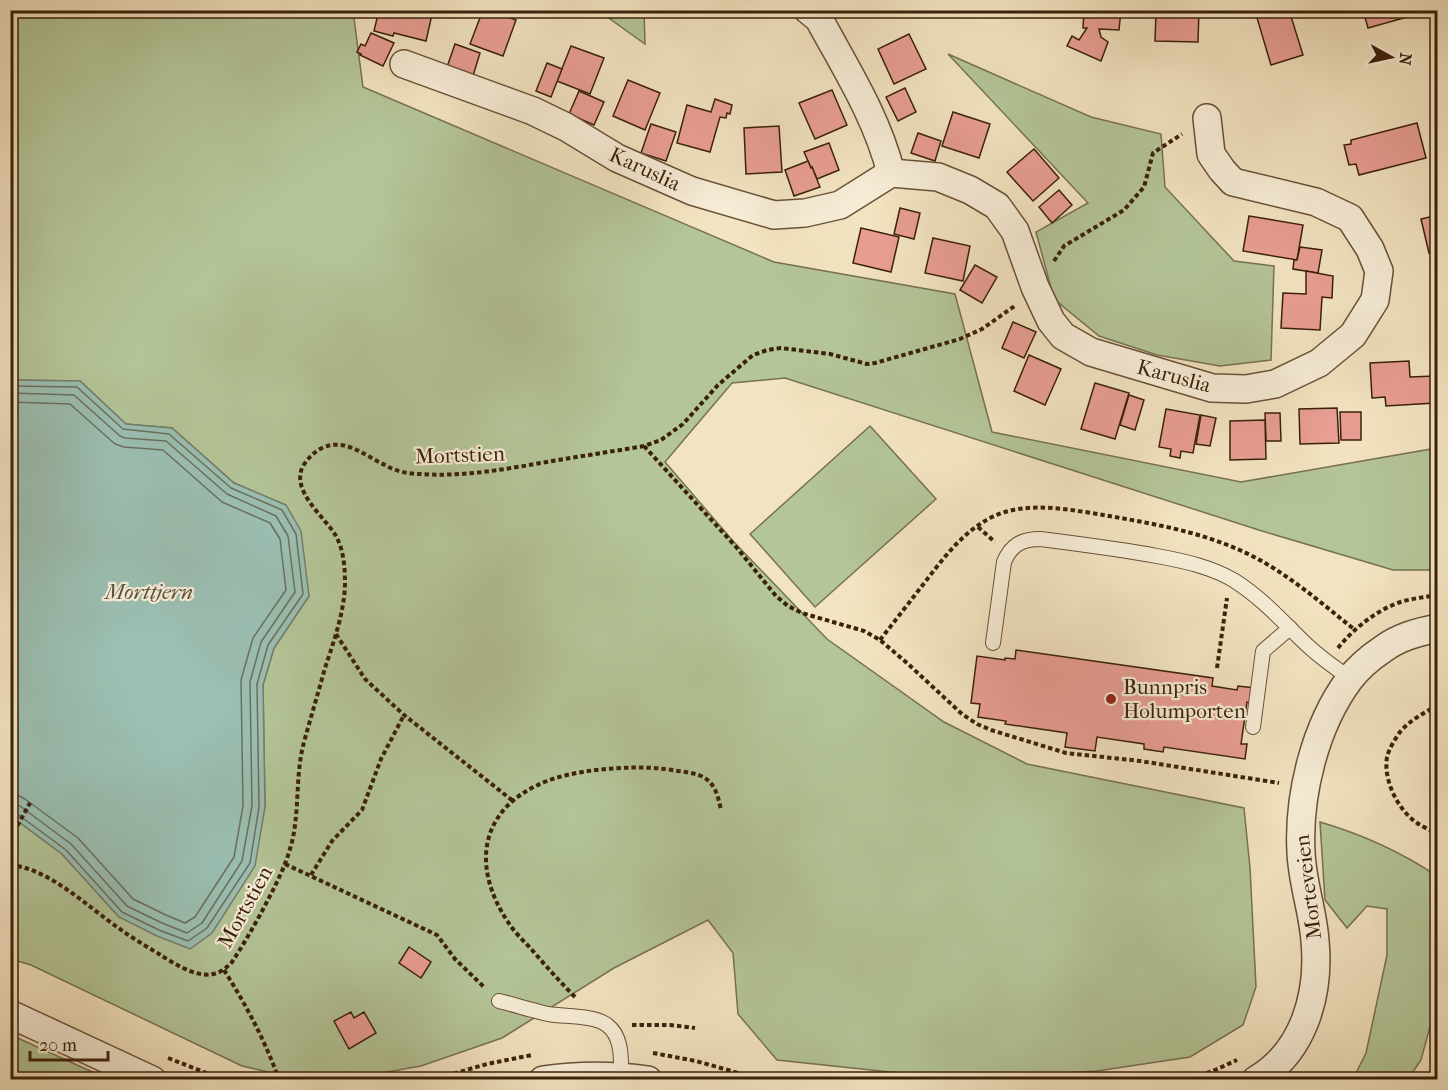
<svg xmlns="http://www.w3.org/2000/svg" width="1448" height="1090" viewBox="0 0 1448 1090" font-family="'IM FELL French Canon',serif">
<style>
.green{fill:#b4c598;stroke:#777252;stroke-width:1.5}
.water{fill:#9bbfb2;stroke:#747f6f;stroke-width:1.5}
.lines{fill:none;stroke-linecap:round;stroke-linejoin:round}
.shore{stroke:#6a705e;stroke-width:1.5}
.building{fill:#e99e94;stroke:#3a200b;stroke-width:1.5}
.lane-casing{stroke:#685138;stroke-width:16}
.street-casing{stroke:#685138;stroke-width:30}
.path{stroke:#3a200b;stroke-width:4;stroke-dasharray:4.5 3;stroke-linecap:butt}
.lane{stroke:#f7edd7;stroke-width:14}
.street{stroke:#f7edd7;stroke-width:27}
.poi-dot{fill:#8f2418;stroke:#f7edd7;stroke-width:2}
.labels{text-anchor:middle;stroke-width:4.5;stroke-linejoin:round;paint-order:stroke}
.street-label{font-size:21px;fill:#3a200b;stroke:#f7edd7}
.poi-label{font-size:21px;fill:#3a200b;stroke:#f7edd7;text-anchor:start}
.water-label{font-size:22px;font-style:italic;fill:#57503d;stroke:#f7edd7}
</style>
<rect width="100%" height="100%" fill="#f3e4c1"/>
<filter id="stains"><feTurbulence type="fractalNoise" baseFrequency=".00333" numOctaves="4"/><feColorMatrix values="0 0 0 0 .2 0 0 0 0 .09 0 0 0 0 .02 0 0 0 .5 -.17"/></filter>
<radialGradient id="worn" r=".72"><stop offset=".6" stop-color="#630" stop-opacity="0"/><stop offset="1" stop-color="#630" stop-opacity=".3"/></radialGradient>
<g class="green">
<path d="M11,11H353L363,87L774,262L955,294L992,432L1241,482L1437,448V570H1393L1262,531L785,378L732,383L665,462L734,542L827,639L944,722L1027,764L1244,808L1250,868L1256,987L1243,1025L1190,1057L1097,1071L956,1079L777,1060L738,1014L733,953L708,920L614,968L502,1038L421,1066L347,1079H300L242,1066L31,965L11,959V816L62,854L119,917L265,807L263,685L274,648L309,596L286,505L234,483L172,428L126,424L80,381L11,380Z"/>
<path d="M599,11H644L645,44Z"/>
<path d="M948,54L1091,117L1161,134L1165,187L1234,261L1274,266L1271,360L1220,366L1157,355L1099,336L1054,299L1036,232L1088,203Z"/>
<path d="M870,426L936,499L815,607L750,534Z"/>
<path d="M1320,822C1361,834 1401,852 1437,876V1001L1421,1060L1408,1079H1353L1366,1053L1387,955V909L1367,906L1347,928L1325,900Z"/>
<path d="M10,1035H11L108,1079H11Z"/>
</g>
<path class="water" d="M11,380L80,381L126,424L172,428L234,483L286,505L301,531L309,596L274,648L263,685L265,807L255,866L212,933L190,949L157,936L119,917L62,854L11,816Z"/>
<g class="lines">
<g class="shore">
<path d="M10,386L77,387L123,429L169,434L231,488L282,510L296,534L303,594L268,645L257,684L259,807L250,863L207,928L188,941L159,930L122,912L66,850L16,813L10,812"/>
<path d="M10,393L74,395L120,436L125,438L166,441L227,494L276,516L288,536L295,592L261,642L250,682L252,806L242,861L202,923L187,933L162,923L127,906L71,844L20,806L10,804"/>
<path d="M10,402L70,404L115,444L124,447L163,450L222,502L270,523L280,539L286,590L253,638L241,680L243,806L234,857L195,917L185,923L166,915L133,899L78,838L25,799L19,796L10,795"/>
</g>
</g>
<g class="building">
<path d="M379,10H433L426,41L394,33L393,36L374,31Z"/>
<path d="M483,10H490L516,20L503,56L470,44Z"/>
<path d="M1084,10H1121L1119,30L1099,29L1101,37L1108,42L1101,61L1067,46L1072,36L1079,40L1087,28H1083Z"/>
<path d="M1167,10H1199L1198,42L1155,41L1156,13H1167Z"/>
<path d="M1257,10H1289L1303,55L1271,65L1255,11Z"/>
<path d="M1363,10H1424L1425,12L1368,28Z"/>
<path d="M371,33L394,43L383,66L360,55L361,54L357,52L361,44L365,46Z"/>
<path d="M909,34L926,69L894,84L878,49Z"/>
<path d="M455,44L480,53L472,79L446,70Z"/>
<path d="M571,46L604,58L590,94L557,81Z"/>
<path d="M547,63L562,69L551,97L536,91Z"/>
<path d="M628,80L660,93L645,130L613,116Z"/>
<path d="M905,88L916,112L898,121L886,97Z"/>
<path d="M832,90L847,125L815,139L799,103Z"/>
<path d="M579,91L604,102L594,125L569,114Z"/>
<path d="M715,99L732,105L730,114L727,113L726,118L720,117L710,152L677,143L687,105L711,112Z"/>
<path d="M953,112L990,124L979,158L942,146Z"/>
<path d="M1417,123L1426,158L1359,175L1356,164L1349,165L1344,145L1351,144V140Z"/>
<path d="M651,124L676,132L666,161L641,153Z"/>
<path d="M779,126L782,172L746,174L744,128Z"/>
<path d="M918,133L941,141L935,161L911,153Z"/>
<path d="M829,143L839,170L817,179L812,167L811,168L804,152Z"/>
<path d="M1034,149L1059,178L1033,201L1007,172Z"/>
<path d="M808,161L811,168L812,167L820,187L794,196L785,170Z"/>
<path d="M1059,190L1072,205L1052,223L1039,207Z"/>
<path d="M900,208L920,213L914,239L894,234Z"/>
<path d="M1438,215V250L1429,253L1421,219Z"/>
<path d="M1249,216L1303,225L1297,260L1243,251Z"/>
<path d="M861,228L899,237L891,272L853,263Z"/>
<path d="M933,238L970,246L963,281L925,273Z"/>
<path d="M1300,247L1322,250L1318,273L1293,269L1294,260H1297Z"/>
<path d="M975,265L997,277L982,303L960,290Z"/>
<path d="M1306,271L1333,276L1332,298L1322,297L1320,330L1281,328L1283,293L1306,294Z"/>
<path d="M1013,322L1036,332L1024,358L1002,348Z"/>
<path d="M1029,355L1061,369L1045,405L1014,391Z"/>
<path d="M1409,361L1410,377L1434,376L1435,403L1386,406L1385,397L1372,398L1370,363Z"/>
<path d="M1095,383L1129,393L1115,439L1081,429Z"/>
<path d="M1129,395L1144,400L1135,430L1120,425Z"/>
<path d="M1337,408L1339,443L1300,444L1299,409Z"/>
<path d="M1166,409L1200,415L1193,453L1181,451L1180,458L1170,456L1171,449L1159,447Z"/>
<path d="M1340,412H1361V440H1341Z"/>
<path d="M1265,413H1280L1281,441H1266Z"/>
<path d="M1201,415L1216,418L1210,446L1196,444Z"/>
<path d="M1265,420L1266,459L1230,460V421Z"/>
<path d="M1016,650L1213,678L1212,686L1237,690L1238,686L1255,688L1253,703L1247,702L1241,744H1247L1245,759L1164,747L1163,752L1144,749V744L1097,737L1095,751L1065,747L1067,733L1005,724L1006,721L978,717L980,704L971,703L977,656L1005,660V658L1015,659Z"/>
<path d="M409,947L431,962L421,978L399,963Z"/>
<path d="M351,1012L354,1018L364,1012L376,1033L349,1049L334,1021Z"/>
</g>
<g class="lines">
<g class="lane-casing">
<g id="lane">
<path d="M993,643L1004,562C1011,545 1022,539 1040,539C1079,544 1119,549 1157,556C1184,561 1212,567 1235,581C1263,599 1283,622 1307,645C1320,657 1335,668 1350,678"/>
<path d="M1253,727L1263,651L1290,628"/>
<path d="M499,1001C515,1005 531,1010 548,1014C565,1017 593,1015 607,1025C623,1037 621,1060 621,1077"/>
</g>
</g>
<g class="street-casing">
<g id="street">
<path d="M808,10L819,19C846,69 877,117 891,173"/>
<path d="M404,64L533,111L566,127L617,158L692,191L774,215L805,213L840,205L891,173L938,177L970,190L997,206L1015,231L1035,287L1051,321L1063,336L1091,352L1212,388L1246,389L1275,384L1319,363L1353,335L1375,300L1379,271L1370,249L1350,218L1316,202L1233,182L1222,170L1211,154L1207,118"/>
<path d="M10,1014L152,1080"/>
<path d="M543,1080C577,1075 614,1075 648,1080"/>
<path d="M1256,1080C1304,1052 1320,994 1315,941C1313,911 1302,882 1301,852C1298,795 1315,726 1349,680C1358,668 1371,657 1383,649C1399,637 1418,632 1438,628"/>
</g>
</g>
<g class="path">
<path d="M1054,261L1064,246L1124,210L1144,187L1153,153L1182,134"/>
<path d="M644,446L737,548L776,596L788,606L802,613L864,631L880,640L907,663L962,714L977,724L991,730L1066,753L1140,761L1279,783"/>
<path d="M978,527L995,542"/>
<path d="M336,634L365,679L404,715L513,801"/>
<path d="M880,640C894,622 908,604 922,586C942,560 962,532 992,517C1027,500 1072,510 1109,516C1155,524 1201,532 1244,552C1285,571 1320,602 1355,630"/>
<path d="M1338,648C1354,628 1379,608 1404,601C1415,598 1426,597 1438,595"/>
<path d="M1217,668L1227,598"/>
<path d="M1438,705C1424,713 1410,720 1400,732C1395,739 1389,749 1387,757C1383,780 1398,810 1417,823C1423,827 1430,830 1438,834"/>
<path d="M10,839L30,803"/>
<path d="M285,864L437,935L455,959L485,988"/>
<path d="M10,865C49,868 89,908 120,929C132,938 146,946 159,954C173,963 196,978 213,974C221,973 227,967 232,962C242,947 251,931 260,915C274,888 289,862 294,832C299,802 296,772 304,742C311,717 318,693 325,668C334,641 344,613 345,585C345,568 344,551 336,536C325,517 290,491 303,466C308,458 314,452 322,448C345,437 365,456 385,465C395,471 408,474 420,474C460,477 501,470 541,463C575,457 609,452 644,446L661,440L683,424L718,385L753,355L767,350L781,348L830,354L867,364L875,363L960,339L982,329L1016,305"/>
<path d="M311,875L332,841L362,810L381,759L404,715"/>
<path d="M224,970C246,1005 265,1040 279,1080"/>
<path d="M575,997C560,982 546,966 532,950C524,941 514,932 508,922C470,865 480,807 547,781C563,775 580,772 596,770C624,767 651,766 678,771C686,772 694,773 701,776C715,782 718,796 721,810"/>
<path d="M632,1025H670L695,1028"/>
<path d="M653,1053L696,1061L763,1080"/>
<path d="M168,1058L224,1080"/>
<path d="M432,1080L487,1064L532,1055"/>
<path d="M1185,1080L1213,1071L1237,1060"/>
<path d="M1433,1080L1438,1065"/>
</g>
<use href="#lane" class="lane"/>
<use href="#street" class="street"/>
</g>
<circle class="poi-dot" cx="1111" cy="699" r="6"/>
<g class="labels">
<g class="street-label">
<text transform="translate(645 169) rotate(25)" y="7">Karuslia</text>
<text transform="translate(1174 376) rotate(15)" y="7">Karuslia</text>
<text transform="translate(460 455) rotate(-2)" y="7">Mortstien</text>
<text transform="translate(1308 887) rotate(-97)" y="7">Morteveien</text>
<text transform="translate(245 907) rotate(-61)" y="7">Mortstien</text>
</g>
<g class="poi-label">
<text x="1123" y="694">Bunnpris<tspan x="1123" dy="24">Holumporten</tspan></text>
</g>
<g class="water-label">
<text x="149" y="599">Morttjern</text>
</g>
</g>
<rect width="1448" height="1090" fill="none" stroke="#f3e4c1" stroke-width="36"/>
<rect x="12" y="12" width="1424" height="1066" fill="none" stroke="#3a200b" stroke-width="3"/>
<rect x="18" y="18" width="1412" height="1054" fill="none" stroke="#3a200b" stroke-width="1.5"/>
<g transform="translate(1391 57) rotate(98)" stroke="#f7edd7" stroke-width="4.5" paint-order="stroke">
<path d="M0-4.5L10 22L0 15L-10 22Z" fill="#3a200b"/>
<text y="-9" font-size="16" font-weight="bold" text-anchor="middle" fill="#3a200b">N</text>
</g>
<path d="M30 1051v9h78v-9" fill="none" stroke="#3a200b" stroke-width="3"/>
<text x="39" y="1051" font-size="18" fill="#3a200b" stroke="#f7edd7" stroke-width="4.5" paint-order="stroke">20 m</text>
<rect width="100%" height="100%" filter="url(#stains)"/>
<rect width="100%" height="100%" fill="url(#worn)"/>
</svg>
